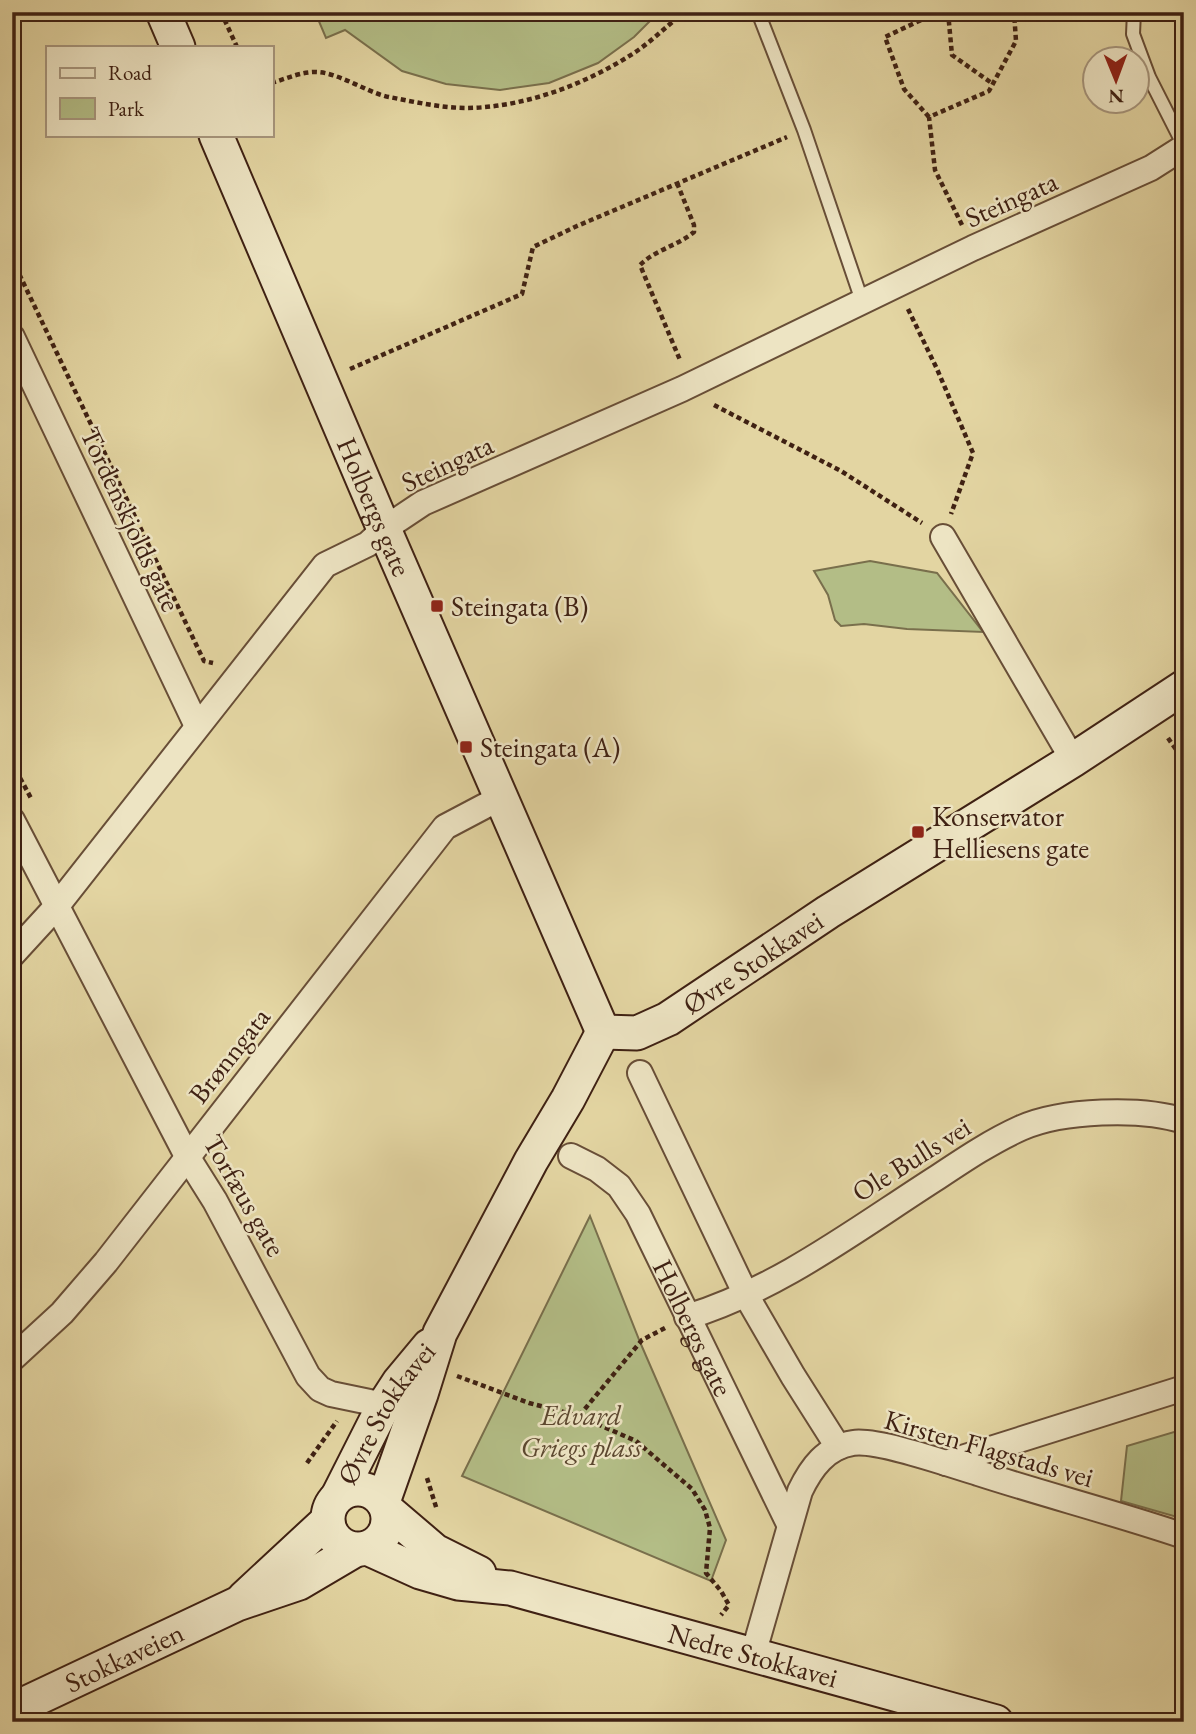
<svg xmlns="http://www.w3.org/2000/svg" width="1196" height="1734" viewBox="0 0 1196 1734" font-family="'EB Garamond',serif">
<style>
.green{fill:#b3bd86;stroke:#796f4c;stroke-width:2}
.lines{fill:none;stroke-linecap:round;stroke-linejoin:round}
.service-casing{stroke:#684e37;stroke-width:16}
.minor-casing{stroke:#684e37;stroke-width:28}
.secondary-casing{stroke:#3f2113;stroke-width:37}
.path{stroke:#3f2113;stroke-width:4.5;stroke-dasharray:5 3.5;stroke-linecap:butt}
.service{stroke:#ede4c3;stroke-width:12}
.minor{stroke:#ede4c3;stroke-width:24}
.secondary{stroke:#ede4c3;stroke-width:33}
.poi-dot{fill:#8f2418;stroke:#ede4c3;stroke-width:2.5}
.labels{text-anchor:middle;stroke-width:5;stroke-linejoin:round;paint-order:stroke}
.street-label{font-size:28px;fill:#3f2113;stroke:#ede4c3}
.poi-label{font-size:28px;fill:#3f2113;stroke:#ede4c3;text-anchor:start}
.park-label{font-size:28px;font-style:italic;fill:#5c4830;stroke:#ede4c3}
</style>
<rect width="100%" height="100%" fill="#e3d5a2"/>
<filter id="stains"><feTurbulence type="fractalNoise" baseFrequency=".00286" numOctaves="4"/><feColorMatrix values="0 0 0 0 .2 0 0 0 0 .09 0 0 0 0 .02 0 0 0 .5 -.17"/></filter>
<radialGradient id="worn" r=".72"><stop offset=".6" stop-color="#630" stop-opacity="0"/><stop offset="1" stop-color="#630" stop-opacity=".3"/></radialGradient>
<g class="green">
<path d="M315,12H659L634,37L598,63L549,83L500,90L446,84L402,71L345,30L326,38Z"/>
<path d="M870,561L937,573L983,632L907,629L864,624L841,626L835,620L828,595L814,571Z"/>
<path d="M590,1216L640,1342L726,1540L711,1581L462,1476Z"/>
<path d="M1184,1429V1519L1121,1501L1127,1446Z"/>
</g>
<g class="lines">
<g class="service-casing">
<g id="service">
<path d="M758,12L804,130L862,301"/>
<path d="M1134,12L1133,34L1149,77L1184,146"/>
</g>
</g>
<g class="minor-casing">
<g id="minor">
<path d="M12,337L197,726"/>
<path d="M943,537L1073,760"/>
<path d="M12,820L188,1158L215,1201L308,1376L320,1389L331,1394L384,1405"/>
<path d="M12,955L56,907L325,565L368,544L384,529L423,503L682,389L973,248L1151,168L1184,147"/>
<path d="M640,1073L746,1295L793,1376L838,1447"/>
<path id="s1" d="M571,1156L597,1169L619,1186L638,1214L789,1524"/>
<path d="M687,1317C779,1289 858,1228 938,1177C965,1159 992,1141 1021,1128C1062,1110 1141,1107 1184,1121"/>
<path d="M12,1359L62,1313L106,1262L445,827L500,798"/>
<path d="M946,1463L1184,1388"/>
<path d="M753,1655L800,1491C811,1468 826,1447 853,1443C878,1439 951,1465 978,1473C1046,1495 1116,1513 1184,1536"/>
</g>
</g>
<g class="secondary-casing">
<g id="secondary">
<path d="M163,12L178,47"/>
<path id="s2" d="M216,135L384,529L603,1032"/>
<path id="s3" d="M603,1032L637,1033L668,1019L828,912L1073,760L1184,687"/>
<circle cx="358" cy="1519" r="30"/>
<path id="s4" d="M338,1496L384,1405L399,1382L429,1346"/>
<path d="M383,1502L421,1394L440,1333L531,1161L568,1099L603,1032"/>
<path d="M387,1510L435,1551L479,1573"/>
<path id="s5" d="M367,1548L420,1572L458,1583L510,1588L996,1722"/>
<path d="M244,1598L327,1521"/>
<path id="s6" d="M12,1710L237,1604L299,1583L355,1550"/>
</g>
</g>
<g class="path">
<path d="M221,12L237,47"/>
<path d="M948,12L952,55L993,84"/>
<path d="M271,83C286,79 297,73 313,72C337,71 365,92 389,97C415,102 441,108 468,108C526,107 586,84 634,53C652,41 667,26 684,12"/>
<path d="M929,117L904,89L885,37L938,12"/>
<path d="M677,183L694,225V232C677,246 655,250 640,265L680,360"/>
<path d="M962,225L935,170L929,117L989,91L1016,41L1014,12"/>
<path d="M12,259L204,661L213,663"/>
<path d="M908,309L937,369L973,453L951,514"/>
<path d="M350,369L522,294L533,247L577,226L787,137"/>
<path d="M714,405L841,471L922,523"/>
<path d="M1168,738L1184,761"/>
<path d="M12,763L32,800"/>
<path d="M665,1328L642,1340L579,1416L636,1441L692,1489L705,1510L710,1528L706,1573L721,1591L729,1605L721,1615"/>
<path d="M457,1376L529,1403L579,1416"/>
<path d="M307,1463L337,1421"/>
<path d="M427,1478L437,1510"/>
</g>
<use href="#service" class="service"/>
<use href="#minor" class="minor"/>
<use href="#secondary" class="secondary"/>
</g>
<g class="poi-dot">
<rect x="430" y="599" width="14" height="14" rx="3.5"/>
<rect x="459" y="740" width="14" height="14" rx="3.5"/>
<rect x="911" y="825" width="14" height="14" rx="3.5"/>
</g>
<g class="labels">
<g class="street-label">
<text transform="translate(1011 199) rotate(-24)" y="10">Steingata</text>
<text transform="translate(447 463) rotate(-25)" y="10">Steingata</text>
<text dy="10" stroke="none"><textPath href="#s2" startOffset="404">Holbergs gate</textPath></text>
<text transform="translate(131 519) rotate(65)" y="10">Tordenskjolds gate</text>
<text dy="10" stroke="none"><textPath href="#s3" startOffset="170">Øvre Stokkavei</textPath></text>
<text transform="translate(229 1055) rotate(-52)" y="10">Brønngata</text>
<text transform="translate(911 1159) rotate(-32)" y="10">Ole Bulls vei</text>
<text transform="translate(245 1195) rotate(60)" y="10">Torfæus gate</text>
<text dy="10" stroke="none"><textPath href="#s1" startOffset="217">Holbergs gate</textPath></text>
<text dy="10" stroke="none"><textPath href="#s4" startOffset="96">Øvre Stokkavei</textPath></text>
<text transform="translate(989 1448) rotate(16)" y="10">Kirsten Flagstads vei</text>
<text dy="10" stroke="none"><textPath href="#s5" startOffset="402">Nedre Stokkavei</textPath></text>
<text dy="10" stroke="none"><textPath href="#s6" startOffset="124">Stokkaveien</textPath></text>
</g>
<g class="poi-label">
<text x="451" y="616">Steingata (B)</text>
<text x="480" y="757">Steingata (A)</text>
<text x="932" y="826">Konservator<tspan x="932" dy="32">Helliesens gate</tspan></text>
</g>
<g class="park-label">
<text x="581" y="1425">Edvard<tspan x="581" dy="32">Griegs plass</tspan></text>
</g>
</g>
<rect width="1196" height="1734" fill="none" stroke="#e3d5a2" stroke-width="42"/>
<rect x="14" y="14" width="1168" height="1706" fill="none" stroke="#3f2113" stroke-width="3.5"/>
<rect x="21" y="21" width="1154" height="1692" fill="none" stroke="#3f2113" stroke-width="2"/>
<rect x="46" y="46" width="228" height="91" fill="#ede4c3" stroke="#a7967d" stroke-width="2"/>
<rect x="60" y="68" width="35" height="10" fill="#ede4c3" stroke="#a7967d" stroke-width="2"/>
<text x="108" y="80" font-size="21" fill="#3f2113">Road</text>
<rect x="60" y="98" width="35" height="21" fill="#b3bd86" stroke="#a7967d" stroke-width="2"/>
<text x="108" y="116" font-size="21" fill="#3f2113">Park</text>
<g transform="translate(1116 80) rotate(179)"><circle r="33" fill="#ede4c3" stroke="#a7967d" stroke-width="2"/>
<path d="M0-5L12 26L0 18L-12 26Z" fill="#8f2418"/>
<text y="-10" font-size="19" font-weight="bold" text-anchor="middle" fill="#3f2113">N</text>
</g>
<rect width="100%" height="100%" filter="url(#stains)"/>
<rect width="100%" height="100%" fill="url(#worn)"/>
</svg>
